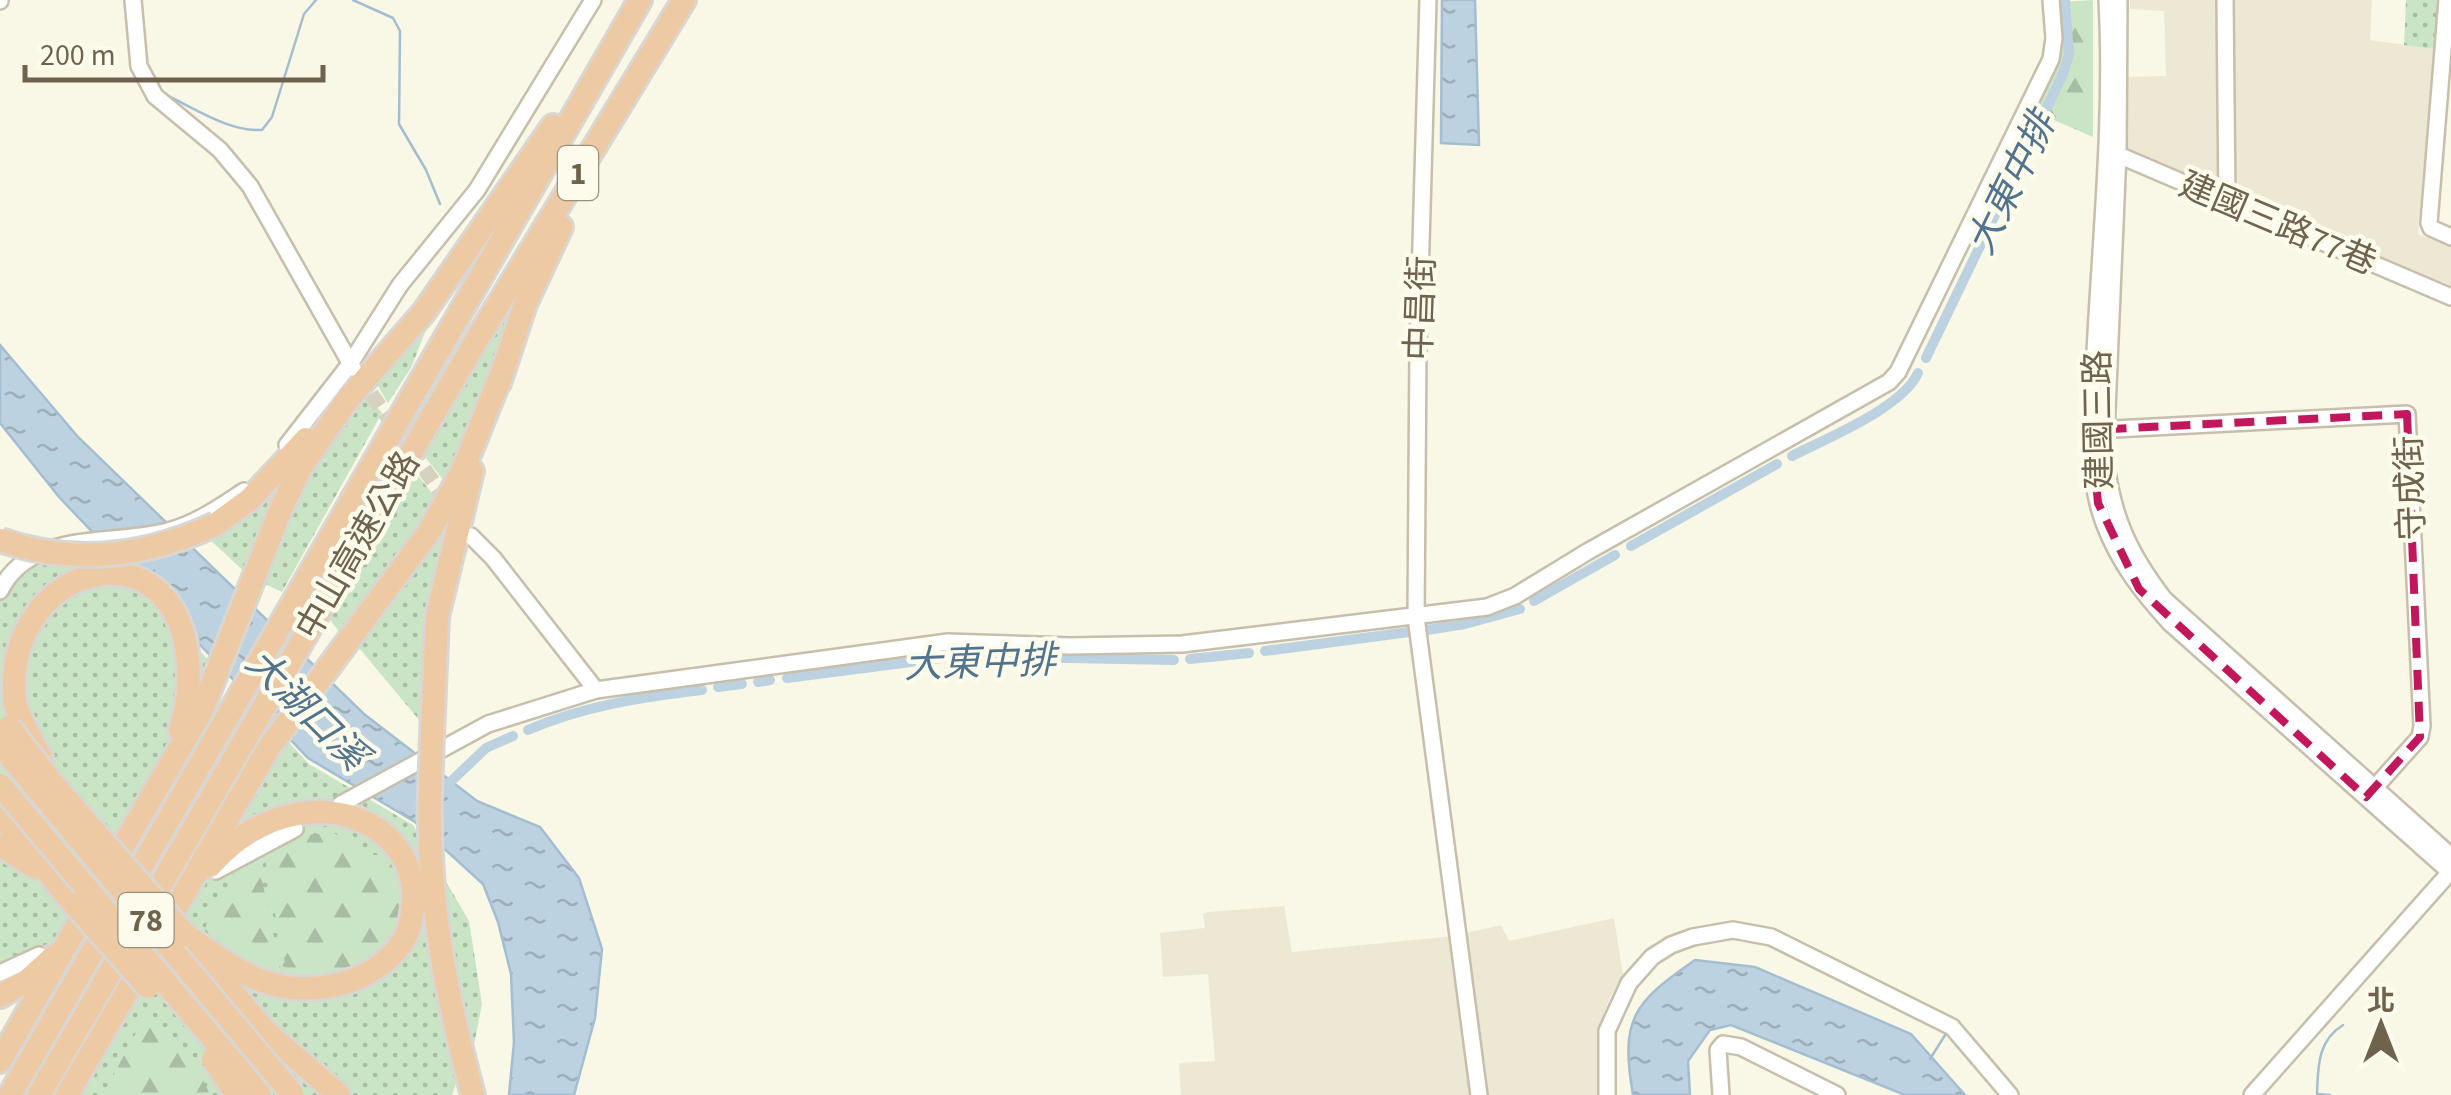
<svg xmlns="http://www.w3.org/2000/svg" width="2451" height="1095" viewBox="0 0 2451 1095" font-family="'Source Sans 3','Noto Sans TC',sans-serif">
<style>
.residential{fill:#ede8d3}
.grass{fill:url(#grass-dots)}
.forest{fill:url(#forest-firs)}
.water{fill:url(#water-ripples);stroke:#a4bed1;stroke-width:2.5}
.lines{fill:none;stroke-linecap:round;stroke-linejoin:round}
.stream{stroke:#a4bed1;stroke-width:2.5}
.canal{stroke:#bdd2e1;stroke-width:10}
.minor-tunnel{stroke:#d7d2c0;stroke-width:15;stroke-dasharray:15 8;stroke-linecap:butt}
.minor-casing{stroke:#c7bfab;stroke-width:20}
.highway-casing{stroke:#dad6d1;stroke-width:28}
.minor{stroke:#fff;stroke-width:15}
.highway{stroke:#edcaa4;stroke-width:22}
.highway-bridge-casing{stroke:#dad6d1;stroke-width:28;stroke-linecap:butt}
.highway-bridge{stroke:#edcaa4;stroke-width:22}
.marked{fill:none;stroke:#c2185b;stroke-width:8;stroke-dasharray:20 12;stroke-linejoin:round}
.labels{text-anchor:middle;stroke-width:9;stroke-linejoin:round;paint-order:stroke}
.shield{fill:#fdfbec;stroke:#9a917d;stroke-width:2.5}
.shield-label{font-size:32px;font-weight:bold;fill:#70634e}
.street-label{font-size:35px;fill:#70634e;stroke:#fdfbec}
.water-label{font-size:38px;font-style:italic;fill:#51738d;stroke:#fdfbec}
</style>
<defs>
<pattern id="grass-dots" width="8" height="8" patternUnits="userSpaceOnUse" patternTransform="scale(2.5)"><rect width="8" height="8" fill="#cae5c6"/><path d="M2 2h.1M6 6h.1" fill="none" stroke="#a8bda3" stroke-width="1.8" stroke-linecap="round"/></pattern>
<pattern id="forest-firs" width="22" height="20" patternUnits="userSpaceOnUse" patternTransform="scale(2.5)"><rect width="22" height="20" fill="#cae5c6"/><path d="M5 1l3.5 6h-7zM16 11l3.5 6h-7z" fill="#a8bda3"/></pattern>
<pattern id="water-ripples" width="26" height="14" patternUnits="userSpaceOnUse" patternTransform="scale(2.5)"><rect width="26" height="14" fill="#bdd2e1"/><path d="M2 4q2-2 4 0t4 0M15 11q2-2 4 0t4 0" fill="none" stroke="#9eaeb9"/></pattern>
</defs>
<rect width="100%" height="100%" fill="#f9f7e6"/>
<g class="residential">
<path d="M2130,0H2372L2370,40L2434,49L2418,234L2451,247V294L2125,153L2126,77L2166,76L2164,11L2130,9Z"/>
<path d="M1284,906L1292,952L1454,936L1501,925L1509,941L1614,918L1623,975L1610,997L1598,1031V1095H1181L1179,1063L1215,1061L1208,974L1163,977L1160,933L1205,928L1203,914L1208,912Z"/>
</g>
<g class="grass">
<path d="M2406,0H2440L2434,49L2404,45Z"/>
<path d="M551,231L448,486L422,453Z"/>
<path d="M429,322L411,368L388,403L375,381Z"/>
<path d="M365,392L382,413L282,592L261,582L295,494Z"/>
<path d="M413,469L438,501L424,529L340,633L328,617Z"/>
<path d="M276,479L281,483L249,576L207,537Z"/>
<path d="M446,515L451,519L434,601L420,721L354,642Z"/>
<path d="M48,561L119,564L212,664L193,706L55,941L0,963V599C12,577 24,569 48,561Z"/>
<path d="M283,736L309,764L413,825L469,921L482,1004L471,1060L459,1075L452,1095H83L87,1081L194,892L225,854L348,806L227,834Z"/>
</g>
<g class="forest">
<path d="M2093,0V137L2033,111L2058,57L2060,2Z"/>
<path d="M334,833L365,855H378L387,864L393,862L406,905L390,942L364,967L288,979L266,868L267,853L303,835Z"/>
<path d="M258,861L282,976C250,968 226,959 205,932L208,916C225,901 233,890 234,867Z"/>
<path d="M148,1010L197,1067L210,1095H103Z"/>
</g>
<g class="water">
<path d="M1442,0H1475L1479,145L1441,143Z"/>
<path d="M0,345L78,437L364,714L477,801L540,827L579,878L602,949L595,1018L574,1095H509L514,1042L511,974L498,922L483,884L415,822L308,758L59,497L0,423Z"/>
<path d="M1695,960L1755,967L1911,1034L1965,1095H1905L1731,1025L1710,1030L1688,1061L1690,1095H1633C1620,1019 1633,1003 1695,960Z"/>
</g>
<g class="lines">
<g class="stream">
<path d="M353,0L393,18L400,31L399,124L426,170L440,204"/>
<path d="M168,96C196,109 230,132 262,130L272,117L304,14L316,0"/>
<path d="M1603,1021L1621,983"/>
<path d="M1600,1049V1086"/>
<path d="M1930,1059L1947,1032"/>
<path d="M2330,1095L2317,1094C2318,1068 2317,1041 2343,1025"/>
</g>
<g class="canal">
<path d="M1926,358L2063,74L2069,54L2065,0"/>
<path d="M1792,456C1827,438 1902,408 1918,373"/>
<path d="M1631,546L1777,464"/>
<path d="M1534,601L1615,555"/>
<path d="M1427,630L1465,624L1520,609"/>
<path d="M1265,651L1409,632"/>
<path d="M1190,659L1249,653"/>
<path d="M787,678L957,656L1174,660"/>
<path d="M758,682L770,680"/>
<path d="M718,687L742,684"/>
<path d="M528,730C583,706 642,697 702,690"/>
<path d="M443,789L486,748L513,736"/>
</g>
<path class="minor-tunnel" d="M358,375L451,507"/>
<g class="minor-casing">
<g id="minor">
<path d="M133,0L139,66L155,96L220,150L250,186L353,368"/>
<path d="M1428,0L1418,348L1416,617L1479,1095"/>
<path d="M2107,0C2113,111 2102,224 2096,334C2093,395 2082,464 2104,523C2119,563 2142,592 2170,623L2451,873"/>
<path d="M2119,0L2118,153L2105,457C2112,516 2128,552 2164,599L2451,856"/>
<path d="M2225,0L2227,202"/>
<path d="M2447,0L2429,223L2431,228L2451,237"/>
<path d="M0,1V0"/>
<path d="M2109,151L2451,297"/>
<path d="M2095,430L2407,414L2422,726L2420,737L2370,793"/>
<path d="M287,445L350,364L400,285L477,190L593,0"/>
<path d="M471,536L493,558L596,690"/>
<path d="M0,591C30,529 112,546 168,531C196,524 221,506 244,491"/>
<path d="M341,804L488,724L596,690L948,642L1070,646L1182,644L1487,607L1515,596L1587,552L1889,382L1898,372L2051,59L2054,38L2051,0"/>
<path d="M216,871L295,829"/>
<path d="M0,973L39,955"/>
<path d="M1607,1095V1031L1629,983L1652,957L1671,945L1693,937L1733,930L1771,937L1952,1027L2010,1095"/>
<path d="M1721,1095L1718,1050L1723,1044L1741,1047L1837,1095"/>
<path d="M2252,1095L2451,871"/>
</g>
</g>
<g class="highway-casing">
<g id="highway">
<path d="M499,383L525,304L561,227"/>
<path d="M216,524L250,499L306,439"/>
<path d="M432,736L437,617L472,471"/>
<path d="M41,758C31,740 21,722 15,703C0,563 176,518 188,662C190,686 188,707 180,730"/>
<path d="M430,793C427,897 446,996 473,1095"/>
<path d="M0,814L74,904"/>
<path d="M0,845L35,867"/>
<path d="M109,870L201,712L280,511L301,467L348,399L424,312L553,126"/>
<path d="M185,935C208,950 232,969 257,979C305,999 373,987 403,941C410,931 412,917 413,905C418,849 370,810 316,812C274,814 238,834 210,866"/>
<path d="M195,948L265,1031L339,1095"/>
<path d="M0,996L28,980L54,956"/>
<path d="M0,1061L93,898"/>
<path d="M10,1095L640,0"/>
<path d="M39,1095L473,346L684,0"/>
<path d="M67,1095L268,749L431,529L463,470L503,370"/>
</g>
</g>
<use href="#minor" class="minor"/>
<use href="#highway" class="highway"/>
<g class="highway-bridge-casing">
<g id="highway-bridge">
<path d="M0,540C74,566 146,557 216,524"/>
<path d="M9,727L51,782L185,935"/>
<path d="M0,744L293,1095"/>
<path d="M0,785L260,1095"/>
<path d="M430,793L432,736"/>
<path d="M74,904L148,987"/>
<path d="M213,1059L237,1095"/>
</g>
</g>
<use href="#highway-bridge" class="highway-bridge"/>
</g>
<path class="marked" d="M2407,414L2420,737L2366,797L2139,589L2098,503L2091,430Z"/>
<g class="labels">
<g class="shield">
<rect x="558" y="146" width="40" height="54" rx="8"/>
<rect x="118.5" y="893" width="55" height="54" rx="8"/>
</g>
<g class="shield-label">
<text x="578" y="184">1</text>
<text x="146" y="931">78</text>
</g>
<g class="street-label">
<text transform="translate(2278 223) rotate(23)" y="12">建國三路77巷</text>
<text transform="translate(1420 308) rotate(-88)" y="12">中昌街</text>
<text transform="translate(2098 420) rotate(-91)" y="12">建國三路</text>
<text transform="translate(2410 488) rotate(-92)" y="12">守成街</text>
<text transform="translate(357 545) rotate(-60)" y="12">中山高速公路</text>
</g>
<g class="water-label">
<text transform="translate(2011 183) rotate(-64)" y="13">大東中排</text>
<text transform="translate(980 662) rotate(-2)" y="13">大東中排</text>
<text transform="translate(307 709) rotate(45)" y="13">大湖口溪</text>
</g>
</g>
<g transform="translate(2381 1025)" stroke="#fdfbec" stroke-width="8" paint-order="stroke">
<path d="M0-8L18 38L0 25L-18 38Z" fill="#70634e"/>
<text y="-15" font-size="28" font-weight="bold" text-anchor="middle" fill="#70634e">北</text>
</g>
<path d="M25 65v15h298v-15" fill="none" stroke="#70634e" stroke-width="5"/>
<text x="40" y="65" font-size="30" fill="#70634e" stroke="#fdfbec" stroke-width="8" paint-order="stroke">200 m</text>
</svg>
